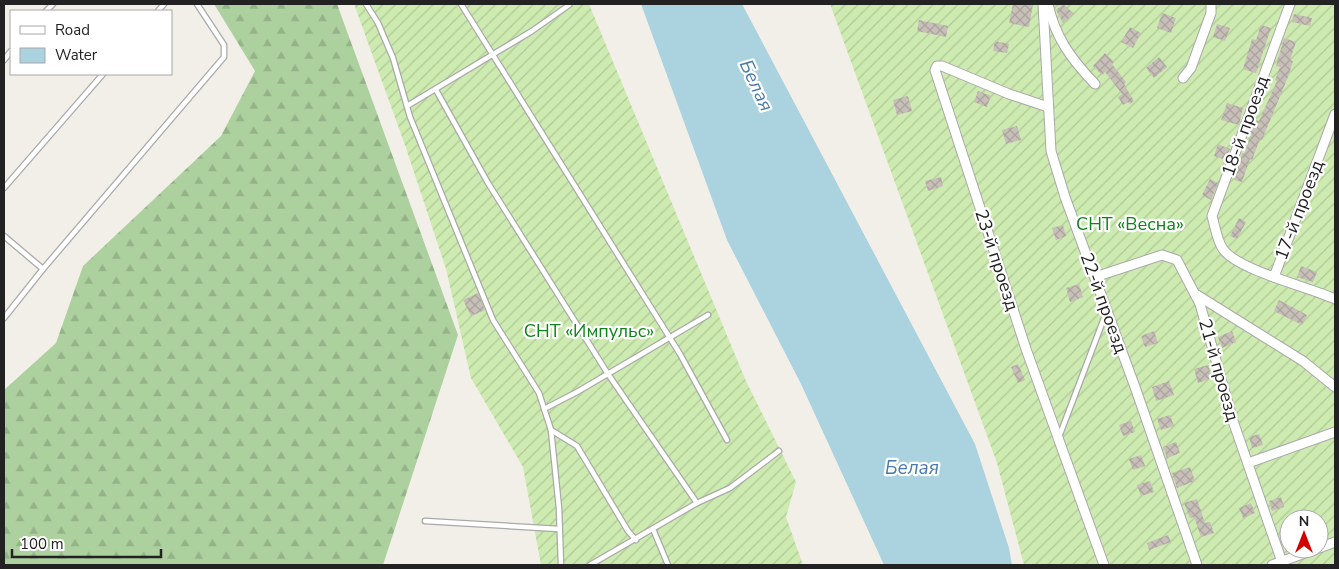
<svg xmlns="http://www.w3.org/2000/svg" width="1339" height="569" viewBox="0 0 1339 569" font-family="'Nunito Sans',sans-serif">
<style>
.forest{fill:url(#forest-firs)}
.garden{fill:url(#garden-furrows);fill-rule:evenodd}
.water{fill:#aad3df}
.building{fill:url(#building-cross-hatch)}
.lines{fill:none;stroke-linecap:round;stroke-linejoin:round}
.lane-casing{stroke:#a9a9a9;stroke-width:7}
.street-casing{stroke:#a9a9a9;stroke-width:11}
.lane{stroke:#fff;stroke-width:4.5}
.street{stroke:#fff;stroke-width:9}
.labels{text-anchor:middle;stroke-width:4.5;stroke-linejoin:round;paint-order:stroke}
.street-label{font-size:18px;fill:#222;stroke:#fff}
.park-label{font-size:18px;fill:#0c8416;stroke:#fff}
.water-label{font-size:19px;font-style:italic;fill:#4a7aab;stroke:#fff}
</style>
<defs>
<pattern id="forest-firs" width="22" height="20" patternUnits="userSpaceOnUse" patternTransform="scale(1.25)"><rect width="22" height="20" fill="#add19e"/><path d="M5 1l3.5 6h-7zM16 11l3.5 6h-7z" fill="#95b388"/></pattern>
<pattern id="garden-furrows" width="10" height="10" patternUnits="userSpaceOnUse" patternTransform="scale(1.25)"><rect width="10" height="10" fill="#cdebb0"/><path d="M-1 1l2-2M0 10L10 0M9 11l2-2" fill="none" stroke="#b0c997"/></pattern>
<pattern id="building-cross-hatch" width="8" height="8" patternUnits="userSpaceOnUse" patternTransform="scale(1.25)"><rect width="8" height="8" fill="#c7bfb8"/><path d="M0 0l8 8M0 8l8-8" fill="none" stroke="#aba49e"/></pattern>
</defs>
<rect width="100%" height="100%" fill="#f2efe9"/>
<path class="forest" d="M214,4H337L458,335L383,565H4V390L56,343L83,266L221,136L255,71Z"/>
<g class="garden">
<path d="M354,4H589L746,381L796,482L786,517L803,565H541L523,467L471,378L446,269L406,148Z"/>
<path d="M830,4H1335V565H1024L997,463ZM1289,519H1319V549H1289Z"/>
</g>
<path class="water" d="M641,4H742L975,444L1009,548L1012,565H884L801,384L727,240Z"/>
<g class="building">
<path d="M1013,4H1033L1029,27L1009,23Z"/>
<path d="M1063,4L1074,14L1063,23L1056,10Z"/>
<path d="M1162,13L1176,18L1171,33L1157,28Z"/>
<path d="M1294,14L1312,18L1310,26L1292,22Z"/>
<path d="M919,20L948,26L946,37L917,31Z"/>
<path d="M1217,24L1230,28L1225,41L1213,37Z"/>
<path d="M1261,25L1271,28L1256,73L1243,69L1252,39L1256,40Z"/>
<path d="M1130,27L1141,33L1133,48L1121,42Z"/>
<path d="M1284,38L1296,42L1290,60L1293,61L1288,77L1262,140L1260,139L1252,160L1250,159L1242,182L1234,180L1242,153L1244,154L1251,135L1249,134L1254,119L1259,121L1277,81L1275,80L1280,67L1276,66Z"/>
<path d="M995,41L1009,44L1007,53L993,51Z"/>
<path d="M1105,53L1114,62L1112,64L1126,82L1124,84L1134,101L1130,104L1128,102L1123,105L1118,97L1122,94L1105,72L1102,75L1093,66Z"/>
<path d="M1159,57L1167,67L1154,78L1146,68Z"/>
<path d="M978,91L991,96L987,107L974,102Z"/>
<path d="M908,96L912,111L897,115L893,100Z"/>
<path d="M1227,103L1243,108L1239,125L1221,120Z"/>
<path d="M1017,126L1021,140L1006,144L1002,130Z"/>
<path d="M1218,144L1230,149L1226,160L1214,156Z"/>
<path d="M941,177L943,186L928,191L925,181Z"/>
<path d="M1210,179L1218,183L1211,200L1202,195Z"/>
<path d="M1239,218L1246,222L1237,239L1230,236Z"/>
<path d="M1063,225L1066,236L1056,240L1052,228Z"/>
<path d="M1301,266L1317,272L1313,282L1297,277Z"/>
<path d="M1079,284L1083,297L1070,302L1066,288Z"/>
<path d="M478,293L485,310L471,316L463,300Z"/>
<path d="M1279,300L1307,315L1302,325L1274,311Z"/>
<path d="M1154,331L1158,343L1145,347L1141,336Z"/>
<path d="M1232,331L1236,342L1222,348L1218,337Z"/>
<path d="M1018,364L1025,380L1018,383L1011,367Z"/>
<path d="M1208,365L1212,378L1198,383L1194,369Z"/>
<path d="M1169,381L1174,395L1156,401L1152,387Z"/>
<path d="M1170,415L1174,426L1161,430L1157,419Z"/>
<path d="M1131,421L1135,432L1123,436L1119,425Z"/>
<path d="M1259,434L1263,445L1252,448L1249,437Z"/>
<path d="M1176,442L1180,453L1167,458L1163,447Z"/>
<path d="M1141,455L1145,466L1133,470L1129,459Z"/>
<path d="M1190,467L1195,481L1177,488L1172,473Z"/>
<path d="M1150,481L1154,492L1141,496L1137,485Z"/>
<path d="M1281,497L1284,507L1272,511L1269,501Z"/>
<path d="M1197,499L1205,523L1210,522L1214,533L1201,537L1194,517L1190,518L1184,503Z"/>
<path d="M1251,503L1255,513L1243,518L1239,508Z"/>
<path d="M1168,535L1171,542L1149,550L1147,543Z"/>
</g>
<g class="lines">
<g class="lane-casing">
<g id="lane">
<path d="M366,4L378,23L393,58L410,117L493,320L539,393L551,430L559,508L561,565"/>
<path d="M461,4L680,354L727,440"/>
<path d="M46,11L53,4"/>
<path d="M158,11L164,4"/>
<path d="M4,60L11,51"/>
<path d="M436,90L488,183L608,374L697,503"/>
<path d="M407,106L532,31L569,5"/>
<path d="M4,188L103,74"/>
<path d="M4,236L43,269L224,57V45L197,4"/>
<path d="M4,318L43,269"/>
<path d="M544,409L577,392L708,315"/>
<path d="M551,430L577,446L628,531L636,540"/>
<path d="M1059,437L1106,313"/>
<path d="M425,521L559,529"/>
<path d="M653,529L668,565"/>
<path d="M590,565L697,503L730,488L779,451"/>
</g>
</g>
<g class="street-casing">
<g id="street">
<path d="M1043,4L1051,151L1065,197L1135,387L1197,565"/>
<path d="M1048,4C1055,37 1071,59 1095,84"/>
<path d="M1290,4L1212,216C1215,226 1217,241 1223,249C1237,270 1309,287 1335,299"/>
<path d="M1183,78L1191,68L1211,13V4"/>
<path d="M1048,107L1009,94L942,66H937L935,70L1026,349L1104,565"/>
<path d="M1095,277L1162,255L1177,260L1200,304L1233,421L1283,565"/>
<path d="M1274,277L1335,114"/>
<path d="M1197,295L1303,361L1335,387"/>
<path d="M1248,463L1335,432"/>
<path d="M1319,548L1335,542"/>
<path d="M1272,565L1316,549"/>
</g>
</g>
<use href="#lane" class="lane"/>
<use href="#street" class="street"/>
</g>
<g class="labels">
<g class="street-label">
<text transform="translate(1245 126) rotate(-70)" y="6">18-й проезд</text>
<text transform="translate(1299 210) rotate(-69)" y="6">17-й проезд</text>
<text transform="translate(997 260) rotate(72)" y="6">23-й проезд</text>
<text transform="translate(1104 303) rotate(70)" y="6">22-й проезд</text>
<text transform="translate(1219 370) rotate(74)" y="6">21-й проезд</text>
</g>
<g class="park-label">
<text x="1130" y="230">СНТ «Весна»</text>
<text x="589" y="337">СНТ «Импульс»</text>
</g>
<g class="water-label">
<text transform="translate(757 85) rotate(65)" y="7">Белая</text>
<text x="912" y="474">Белая</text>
</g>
</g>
<rect width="1339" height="569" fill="none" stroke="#222222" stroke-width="10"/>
<rect x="10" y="10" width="162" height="65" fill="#ffffff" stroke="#a7a7a7"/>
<rect x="20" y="26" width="25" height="8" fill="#ffffff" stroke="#a7a7a7"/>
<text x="55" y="35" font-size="15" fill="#222222">Road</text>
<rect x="20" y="48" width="25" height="15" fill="#aad3df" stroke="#a7a7a7"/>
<text x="55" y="60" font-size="15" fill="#222222">Water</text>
<g transform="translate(1304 534)"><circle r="24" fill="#ffffff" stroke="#a7a7a7"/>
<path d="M0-4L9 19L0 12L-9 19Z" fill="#d40000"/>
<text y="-8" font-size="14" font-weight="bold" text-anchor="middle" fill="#222222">N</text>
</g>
<path d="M12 549v8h149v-8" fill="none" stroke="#222222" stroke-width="2.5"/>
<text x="20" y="549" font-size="15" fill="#222222" stroke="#ffffff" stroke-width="4" paint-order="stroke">100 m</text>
</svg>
